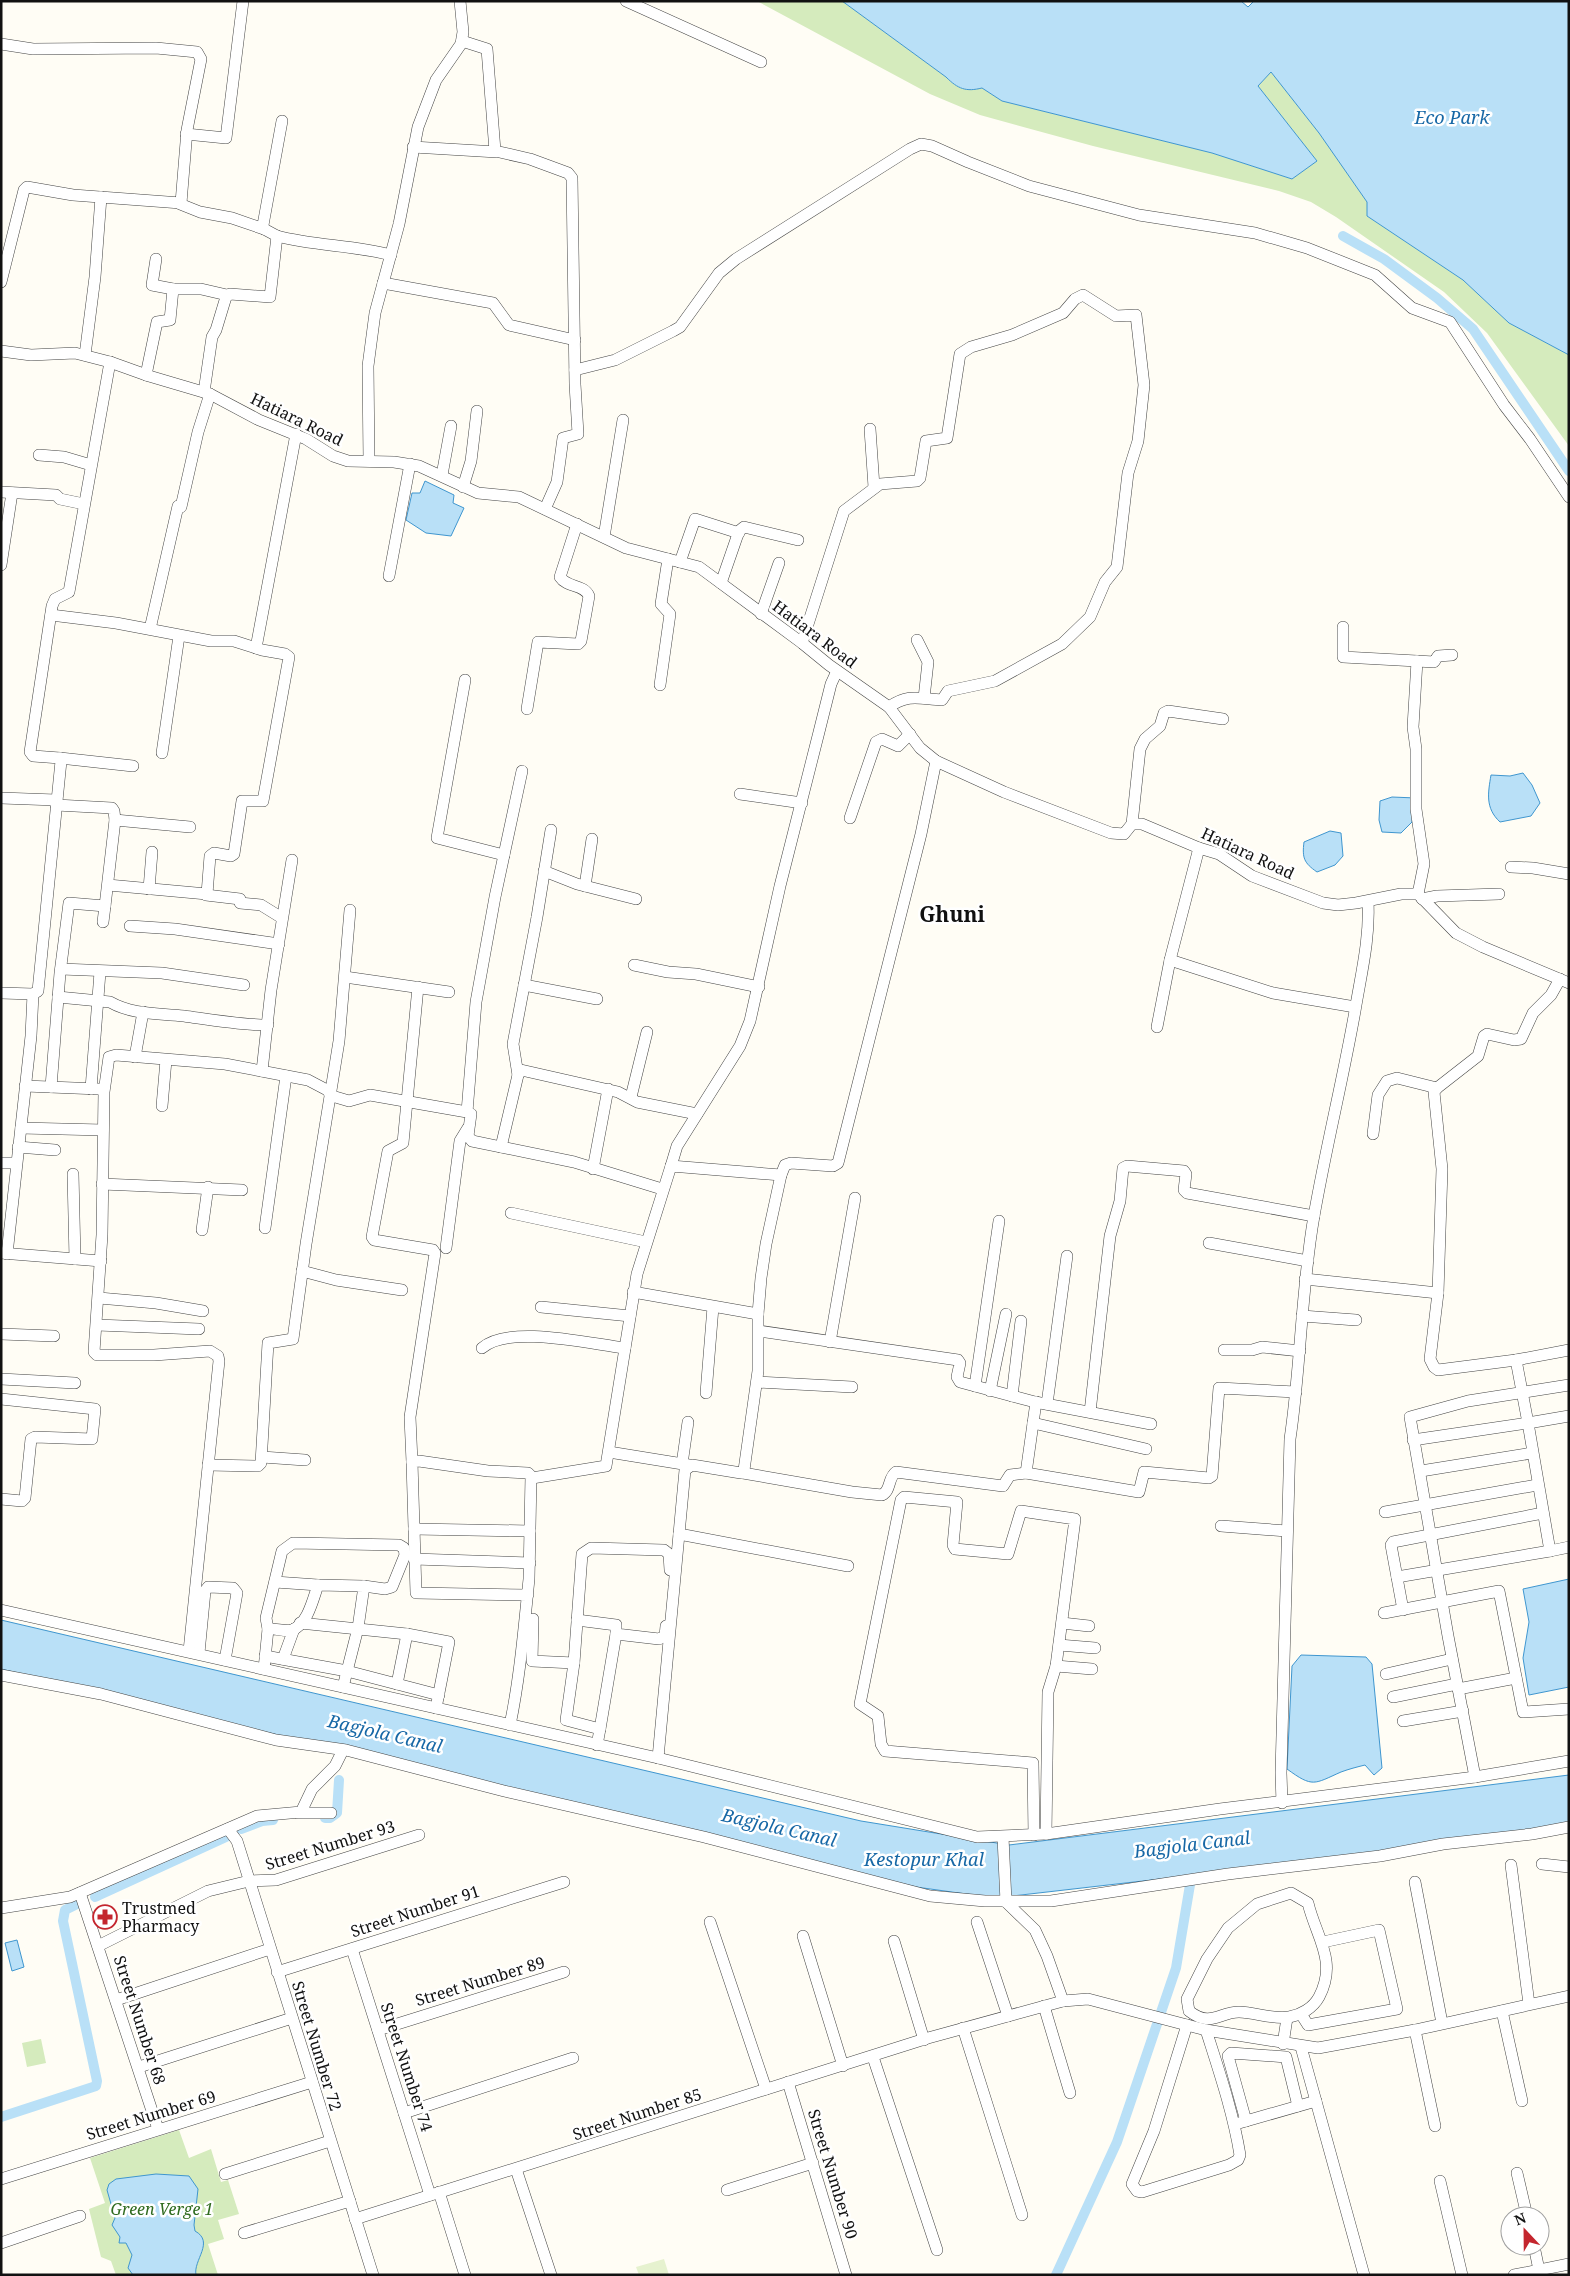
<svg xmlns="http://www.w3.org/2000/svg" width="1570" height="2276" viewBox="0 0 1570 2276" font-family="'Noto Serif',serif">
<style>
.green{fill:#d5ebbd}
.pitch{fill:#e6f2cf}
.water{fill:#b9e0f7;stroke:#3f96cf}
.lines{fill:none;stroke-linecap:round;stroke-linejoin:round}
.canal{stroke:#b9e0f7;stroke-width:10}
.minor-casing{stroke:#444;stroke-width:12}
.minor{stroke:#fff;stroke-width:11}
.labels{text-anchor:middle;stroke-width:5;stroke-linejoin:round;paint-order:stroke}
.street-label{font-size:16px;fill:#111;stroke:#fff}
.poi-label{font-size:16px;fill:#111;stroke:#fff;text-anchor:start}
.park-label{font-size:16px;font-style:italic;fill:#2f6b1f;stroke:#fff}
.water-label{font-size:18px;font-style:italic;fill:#1768a6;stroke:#fff}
.district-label{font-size:21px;font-weight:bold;fill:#111;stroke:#fff}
</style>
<rect width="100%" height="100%" fill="#fffdf5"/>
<g class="green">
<path d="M757,1H842L946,77C958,89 966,92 982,88L1002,101L1212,153L1292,179L1317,161L1258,86L1271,72L1319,133L1367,202V216L1463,280L1509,323L1569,355V446L1487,333L1444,292L1336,217L1311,202L1279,191L1093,146L980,115L930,94Z"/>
<path d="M41,2039L46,2063L27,2067L22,2043Z"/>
<path d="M179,2130L189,2158L211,2149L221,2182L228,2180L239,2214L218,2220L224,2239L208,2244L218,2275H116L111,2261L101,2257L89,2209L105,2203L90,2158Z"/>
</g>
<path class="pitch" d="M664,2259L669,2275H639L636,2267Z"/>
<g class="water">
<path d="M842,1H1241L1248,7L1254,1H1569V355L1509,323L1463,280L1367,216V202L1319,133L1271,72L1258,86L1317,161L1292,179L1212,153L1002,101L982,88C966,92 958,89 946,77Z"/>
<path d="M425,481L454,495L453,503L464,508L451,536L426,533L406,520L412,493H420Z"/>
<path d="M1523,773L1532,785L1540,803L1531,816L1500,822C1485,808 1488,793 1491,775L1510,776Z"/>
<path d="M1392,797L1416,798L1412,822L1401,833L1382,832L1379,820L1380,801Z"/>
<path d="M1330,831L1341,833L1343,856L1335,865L1317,872C1304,863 1302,858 1304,842Z"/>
<path d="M1569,1579V1687L1529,1695L1523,1658L1529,1622L1523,1589Z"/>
<path d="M1,1620L861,1821L1009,1845L1569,1775V1832L995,1898L916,1887L1,1669Z"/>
<path d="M1301,1655L1366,1657L1372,1664L1382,1768L1374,1775L1365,1765C1357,1767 1349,1769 1341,1772C1314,1784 1313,1788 1287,1769L1292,1666Z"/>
<path d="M17,1940L24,1967L12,1971L5,1943Z"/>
<path d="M156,2174L189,2176L198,2189L194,2225L195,2231C215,2242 193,2260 196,2275H133L128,2268L132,2255L126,2243H119L120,2237L112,2225L115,2218L107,2190L109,2184L116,2179Z"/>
</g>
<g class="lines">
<g class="canal">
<path d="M1343,236L1384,259L1437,298L1473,329L1569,471"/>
<path d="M325,1818H330L337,1813L339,1780"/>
<path d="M241,1829L262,1821L273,1820"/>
<path d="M95,1897L226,1837"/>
<path d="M1,2117L96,2086L97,2081L63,1921L65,1910L77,1904"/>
<path d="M1056,2275L1117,2142L1176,1968L1192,1873"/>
</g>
<g class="minor-casing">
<g id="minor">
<path d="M626,1L761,62"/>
<path d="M462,41L487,49L495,151L530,159L568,173L572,178L575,384L578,434L563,438L557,482L545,509"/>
<path d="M1,44L33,49L156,48L197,52L201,59L187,130L181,203L73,195L27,187L24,190L1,282"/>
<path d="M186,134L226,138L243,1"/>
<path d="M413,147L497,152"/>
<path d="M180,204L200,212L232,218L264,229"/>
<path d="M277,236C314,246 354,245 391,255"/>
<path d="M156,259L152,285L173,289"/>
<path d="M383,283L493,303L509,325L575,340"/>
<path d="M1,351L31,355L75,353L110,362L149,376L210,394L259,420L306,439L333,456L348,461L394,462L419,466L478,493L519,497L626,548L699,567L802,643L829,665L889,707L920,748L936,761L1004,792L1111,833L1124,834L1132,824H1142L1199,848L1219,854L1252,876L1323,903L1338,905L1356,903L1401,894H1418L1456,933L1483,947L1569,983"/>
<path d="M85,355L95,277L101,197"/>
<path d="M575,370L615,360L673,331L680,327L719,273L736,259L910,149L921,144L932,146L968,162L1029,186L1139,215L1255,233L1307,248L1375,275L1412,308L1450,322L1504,405L1530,439L1569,497"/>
<path d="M146,375L157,322L170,320L173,289H201L227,295"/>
<path d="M204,392L212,337L216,330L226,297L230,294L270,297L277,236L264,229L263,225L282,121"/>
<path d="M870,429L874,487"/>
<path d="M39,455L64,457L91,465"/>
<path d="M369,461L368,366L375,313L399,224L418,127L436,80L461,44L463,32L460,1"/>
<path d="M442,475L451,426"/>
<path d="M463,487L471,461L477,411"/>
<path d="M1,492L56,495L60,499L84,504"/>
<path d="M181,507L198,432L210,394"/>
<path d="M604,537L623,420"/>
<path d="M680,562L695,519L739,533"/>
<path d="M1,565L12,493"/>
<path d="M389,576L410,464"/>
<path d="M721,583L739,531L744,527L798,540"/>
<path d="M761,614L779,563"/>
<path d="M51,615L116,623L211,641H234L262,650L285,654L289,657L263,801H242L234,854L231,856L214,853L210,856L207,894L108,885"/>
<path d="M1343,627V657L1417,661L1413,727L1416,749V809L1424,864L1418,894"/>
<path d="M150,629L178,506"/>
<path d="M917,640L928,662L924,698"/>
<path d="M802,643L844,511L880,484L917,481L920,478L926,441L947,438L960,354L971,347L1012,335L1063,313L1075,299L1083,295L1116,316L1136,315L1144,385L1138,441L1128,473L1117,567L1105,582L1090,617L1062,644L995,681L948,691L942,700C920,699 909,693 889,707"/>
<path d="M256,648L296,434"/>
<path d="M1417,661L1434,662L1438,656L1452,655"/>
<path d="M465,680L437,838L504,855"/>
<path d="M660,685L670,614L661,604L668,559"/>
<path d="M527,709L538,642L578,644L581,641L589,596C584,584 567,588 560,577L577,524"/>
<path d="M162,753L179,636"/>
<path d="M60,758L133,766"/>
<path d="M740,794L802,803"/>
<path d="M1,798L56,800"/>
<path d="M850,818L876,742L882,739L898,746L910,734"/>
<path d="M115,820L190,827"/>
<path d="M1132,824L1140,749L1145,739L1160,726L1164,713L1168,711L1223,719"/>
<path d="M1511,867L1533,868L1569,874"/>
<path d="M544,871L577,884L636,899"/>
<path d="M585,886L592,839"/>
<path d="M149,889L152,852"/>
<path d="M206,895L240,899"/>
<path d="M1422,899L1437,896L1499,894"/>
<path d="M240,903L261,905L282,918"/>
<path d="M103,922L105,906"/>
<path d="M130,926L175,929L279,944"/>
<path d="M1170,960L1199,848"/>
<path d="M634,965L668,972L696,974L759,987"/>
<path d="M61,969L162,973L244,985"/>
<path d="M345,977L449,992"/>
<path d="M1560,979L1551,995L1533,1013L1521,1039L1514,1040L1487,1034L1484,1036L1478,1056L1437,1088L1434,1092L1442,1169L1438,1293L1430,1359L1434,1367L1438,1370L1516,1360L1569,1350"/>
<path d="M524,985L597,999"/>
<path d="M1,993L33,994L38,991L61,761L60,758L33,756L30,752L52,606L55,599L69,592L110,362"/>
<path d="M58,997L110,1002C133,1015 158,1013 184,1016C212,1020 240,1025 268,1025"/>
<path d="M1157,1027L1170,960L1273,993L1355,1007"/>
<path d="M135,1057L143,1012"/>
<path d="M262,1071L271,990L292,860"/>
<path d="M518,1075L513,1044L537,917L551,830"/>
<path d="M25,1086L99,1089"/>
<path d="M51,1087L60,973L69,903L105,906L115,820L114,811L112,808L56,805"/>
<path d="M91,1089L100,972"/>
<path d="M631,1097L647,1032"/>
<path d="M162,1106L166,1060"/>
<path d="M467,1112L476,1002L495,897L522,771"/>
<path d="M21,1128L103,1130"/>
<path d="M1373,1134L1378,1095L1387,1081L1397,1078L1437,1088"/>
<path d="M18,1147L55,1150"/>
<path d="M501,1147L518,1075L521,1070L618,1092L637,1102L697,1114"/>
<path d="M1,1163H16"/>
<path d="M671,1166L677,1146L740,1046L750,1021L780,886L819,732L831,684L837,671"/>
<path d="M593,1169L608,1089"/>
<path d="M73,1174L75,1259"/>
<path d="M102,1184L242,1190"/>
<path d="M511,1213L646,1242"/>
<path d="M265,1228L286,1076"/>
<path d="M202,1230L208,1187"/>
<path d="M1209,1243L1308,1261"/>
<path d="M446,1248L460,1141L468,1128"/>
<path d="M1,1253L101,1261"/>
<path d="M7,1254L31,1036L33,994"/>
<path d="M302,1271L336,1280L402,1290"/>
<path d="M1305,1279L1438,1293"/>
<path d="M633,1292L758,1314"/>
<path d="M99,1298L156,1303L203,1311"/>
<path d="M541,1307L630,1316"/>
<path d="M1302,1316L1356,1320"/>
<path d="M97,1325L199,1329"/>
<path d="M759,1331L958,1360L960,1363L957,1377L960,1382L1035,1402L1151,1424"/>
<path d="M1,1334L54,1336"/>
<path d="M830,1342L855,1198"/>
<path d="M482,1348C509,1324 590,1344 625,1348"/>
<path d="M1224,1350H1252L1262,1347L1300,1351"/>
<path d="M1,1379L75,1383"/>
<path d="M757,1382L852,1387"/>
<path d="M975,1386L999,1221"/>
<path d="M990,1391L1006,1314"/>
<path d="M706,1393L713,1307"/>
<path d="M1012,1396L1021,1321"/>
<path d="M1,1399L95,1409L92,1439L35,1437L31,1439L25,1498L22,1501L1,1499"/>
<path d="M1036,1402L1026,1473L1139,1492L1144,1472L1209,1478L1212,1476L1219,1388L1296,1392"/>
<path d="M1047,1404L1067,1256"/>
<path d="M1090,1412L1110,1236L1120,1201L1123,1168L1127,1166L1184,1171L1186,1174L1184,1190L1187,1193L1314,1216"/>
<path d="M1569,1416L1528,1423L1550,1551L1569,1547"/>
<path d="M1033,1423L1146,1449"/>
<path d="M1413,1440L1528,1423L1516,1360"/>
<path d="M609,1452L689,1465"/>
<path d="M262,1457L305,1460"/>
<path d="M412,1462L410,1417L435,1253L433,1250L374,1240L372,1237L388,1151L403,1143L418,987"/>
<path d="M682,1464L688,1422"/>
<path d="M208,1465L258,1466L261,1463L268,1343L293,1339L306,1244L339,1041L350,910"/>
<path d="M1421,1471L1532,1453"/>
<path d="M743,1473L852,1492L882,1495C891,1491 888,1477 896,1472L1003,1486L1010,1475L1026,1473"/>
<path d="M532,1478L606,1466L637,1274L671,1166L781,1175"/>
<path d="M1385,1512L1537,1485"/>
<path d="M1221,1526L1287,1531"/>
<path d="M414,1529L530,1531"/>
<path d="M679,1534L848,1566"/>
<path d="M414,1559L530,1563"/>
<path d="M1397,1577L1550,1551"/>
<path d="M275,1582L318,1585"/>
<path d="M1,1610L658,1758L977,1837L1046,1834L1220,1809L1475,1777L1569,1761"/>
<path d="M1403,1610L1391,1545L1393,1542L1543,1513"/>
<path d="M1384,1613L1499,1591L1523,1712L1569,1709"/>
<path d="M533,1619L532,1661L574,1663"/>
<path d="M577,1620L616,1625V1634L659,1639L665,1636L666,1626"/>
<path d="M300,1623L407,1634L449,1642L436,1708"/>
<path d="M1062,1623L1089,1626"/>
<path d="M268,1629L266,1618L282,1551L293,1543L399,1545L404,1548L405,1555L392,1587L385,1589L364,1586"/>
<path d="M1059,1645L1095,1648"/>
<path d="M189,1651L219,1361L218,1356L210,1351L154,1355H97L94,1352L102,1235L104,1092L109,1057L116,1055L225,1064L308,1080L327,1090L332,1096L349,1101L370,1095L467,1112L471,1114L468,1136L472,1141L574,1162L662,1189"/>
<path d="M199,1653L205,1591L208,1587L233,1588L237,1593L225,1660"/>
<path d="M265,1656L347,1671L439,1695"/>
<path d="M283,1659L294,1629"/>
<path d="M1056,1666L1092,1669"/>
<path d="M264,1669L268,1629C275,1628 285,1632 292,1630C308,1624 313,1599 318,1585L364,1586L358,1628L343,1687"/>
<path d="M1386,1674L1452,1659"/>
<path d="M1,1675L101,1694L276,1740L346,1750L504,1791L704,1837L930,1896L985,1901H1051L1228,1874L1380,1856L1443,1844L1532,1834L1569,1827"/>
<path d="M397,1684L407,1634"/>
<path d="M1458,1689L1516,1678"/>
<path d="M1393,1697L1457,1684"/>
<path d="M1403,1721L1463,1711"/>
<path d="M510,1725C520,1677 524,1628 529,1579L531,1476L528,1473L488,1471L419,1461L412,1462L416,1593L528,1595"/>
<path d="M600,1729L616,1634"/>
<path d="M597,1745L600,1729L566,1720L574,1663L582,1554L591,1548L664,1550L669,1554L670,1570"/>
<path d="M658,1758L685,1470L692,1465L741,1473L744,1470L758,1371V1314L761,1278L766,1244L781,1175L785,1165L791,1163L833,1166L838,1163L921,834L936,761"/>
<path d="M1475,1777L1448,1636L1410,1417L1468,1401L1569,1385"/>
<path d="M1282,1803L1281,1773L1290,1439C1301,1365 1301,1290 1314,1216C1326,1147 1343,1079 1355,1011C1361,974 1370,939 1368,902"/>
<path d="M298,1813H331"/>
<path d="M228,1829L237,1841L373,2275"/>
<path d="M1034,1835L1033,1763L885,1751L881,1744L878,1716L860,1704L901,1500L904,1497L957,1502L953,1545L955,1549L1008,1554L1021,1511L1075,1519L1056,1666L1048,1692L1046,1834"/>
<path d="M1003,1837L1006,1902L1035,1930L1047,1956L1063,2001"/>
<path d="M1542,1864L1569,1867"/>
<path d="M1511,1865L1529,2004"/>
<path d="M1415,1882L1442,2023"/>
<path d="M80,1893L158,2129"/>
<path d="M1291,1893L1308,1903C1316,1937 1338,1961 1319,1997C1313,2008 1301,2015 1289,2017C1273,2020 1255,2012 1239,2012C1219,2012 1211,2028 1189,2011L1187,1999L1207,1959L1228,1928L1257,1904Z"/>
<path d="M1,1908L70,1897L257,1816L301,1812L312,1789L335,1766L343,1750"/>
<path d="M710,1922L766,2089"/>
<path d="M977,1922L1008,2016"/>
<path d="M803,1936L843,2066"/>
<path d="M894,1941L924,2040"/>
<path d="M98,1946L208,1891L249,1881L276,1880L419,1835"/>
<path d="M352,1949L430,2195"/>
<path d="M277,1972L564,1882"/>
<path d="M116,2000L270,1949"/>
<path d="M1044,2006L1070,2093"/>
<path d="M1502,2011L1522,2101"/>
<path d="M1301,2014L1308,2025L1397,2009L1379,1930L1323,1942"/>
<path d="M1187,2025L1154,2131L1132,2184L1137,2191L1142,2192L1229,2165L1238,2160L1240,2155C1233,2112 1219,2071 1206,2030"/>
<path d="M963,2028L1022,2215"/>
<path d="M378,2030L564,1972"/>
<path d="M1415,2030L1435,2126"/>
<path d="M1283,2044L1287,2018"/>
<path d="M1301,2047L1364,2275"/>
<path d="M873,2057L937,2250"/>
<path d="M139,2067L292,2018"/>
<path d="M788,2082L846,2275"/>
<path d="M404,2113L573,2058"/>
<path d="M1246,2121L1228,2056L1231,2053L1286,2057L1298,2106"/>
<path d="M1239,2123L1316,2101"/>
<path d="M516,2169L551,2275"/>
<path d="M1517,2173L1527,2216"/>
<path d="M225,2174L330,2141"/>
<path d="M1,2179L312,2082"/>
<path d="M1440,2181L1462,2275"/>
<path d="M727,2190L813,2163"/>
<path d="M439,2192L465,2275"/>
<path d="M355,2219L928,2038L1063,2001L1088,1999L1206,2030L1318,2048L1415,2030L1569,1996"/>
<path d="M244,2233L350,2201"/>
<path d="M1,2243L80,2216"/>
<path d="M1534,2246L1539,2270"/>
<path d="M1514,2275L1569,2264"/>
</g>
</g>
<use href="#minor" class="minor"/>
</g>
<defs>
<g id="pharmacy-ring" transform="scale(1.25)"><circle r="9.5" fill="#fff" stroke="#c4262e" stroke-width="1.5"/><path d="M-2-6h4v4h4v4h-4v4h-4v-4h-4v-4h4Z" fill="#c4262e"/></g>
</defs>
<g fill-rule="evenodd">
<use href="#pharmacy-ring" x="105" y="1917"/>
</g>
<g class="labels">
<g class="street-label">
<text transform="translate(297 419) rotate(26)" y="6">Hatiara Road</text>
<text transform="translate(815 634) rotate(37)" y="6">Hatiara Road</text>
<text transform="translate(1248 853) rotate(25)" y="6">Hatiara Road</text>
<text transform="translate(330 1845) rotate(-17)" y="6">Street Number 93</text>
<text transform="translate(415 1911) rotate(-18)" y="6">Street Number 91</text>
<text transform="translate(480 1981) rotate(-17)" y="6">Street Number 89</text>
<text transform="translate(140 2020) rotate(72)" y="6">Street Number 68</text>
<text transform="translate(317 2046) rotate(73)" y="6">Street Number 72</text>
<text transform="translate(407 2067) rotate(72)" y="6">Street Number 74</text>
<text transform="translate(637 2114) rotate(-18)" y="6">Street Number 85</text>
<text transform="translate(151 2115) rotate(-17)" y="6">Street Number 69</text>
<text transform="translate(833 2174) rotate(73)" y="6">Street Number 90</text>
</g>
<g class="poi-label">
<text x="122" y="1914">Trustmed<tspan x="122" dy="18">Pharmacy</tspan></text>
</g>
<g class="park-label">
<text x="162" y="2215">Green Verge 1</text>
</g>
<g class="water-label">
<text x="1452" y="124">Eco Park</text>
<text transform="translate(385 1734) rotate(13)" y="6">Bagjola Canal</text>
<text transform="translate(779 1828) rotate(13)" y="6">Bagjola Canal</text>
<text transform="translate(1192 1845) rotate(-7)" y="6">Bagjola Canal</text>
<text x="924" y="1866">Kestopur Khal</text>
</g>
<g class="district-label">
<text x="952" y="922">Ghuni</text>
</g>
</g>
<rect width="1570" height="2276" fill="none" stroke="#111111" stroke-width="5"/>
<g transform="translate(1525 2231) rotate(338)"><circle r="24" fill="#ffffff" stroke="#a0a0a0"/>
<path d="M0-4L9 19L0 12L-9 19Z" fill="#c4262e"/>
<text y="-8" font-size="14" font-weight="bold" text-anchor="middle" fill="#111111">N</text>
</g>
</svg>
